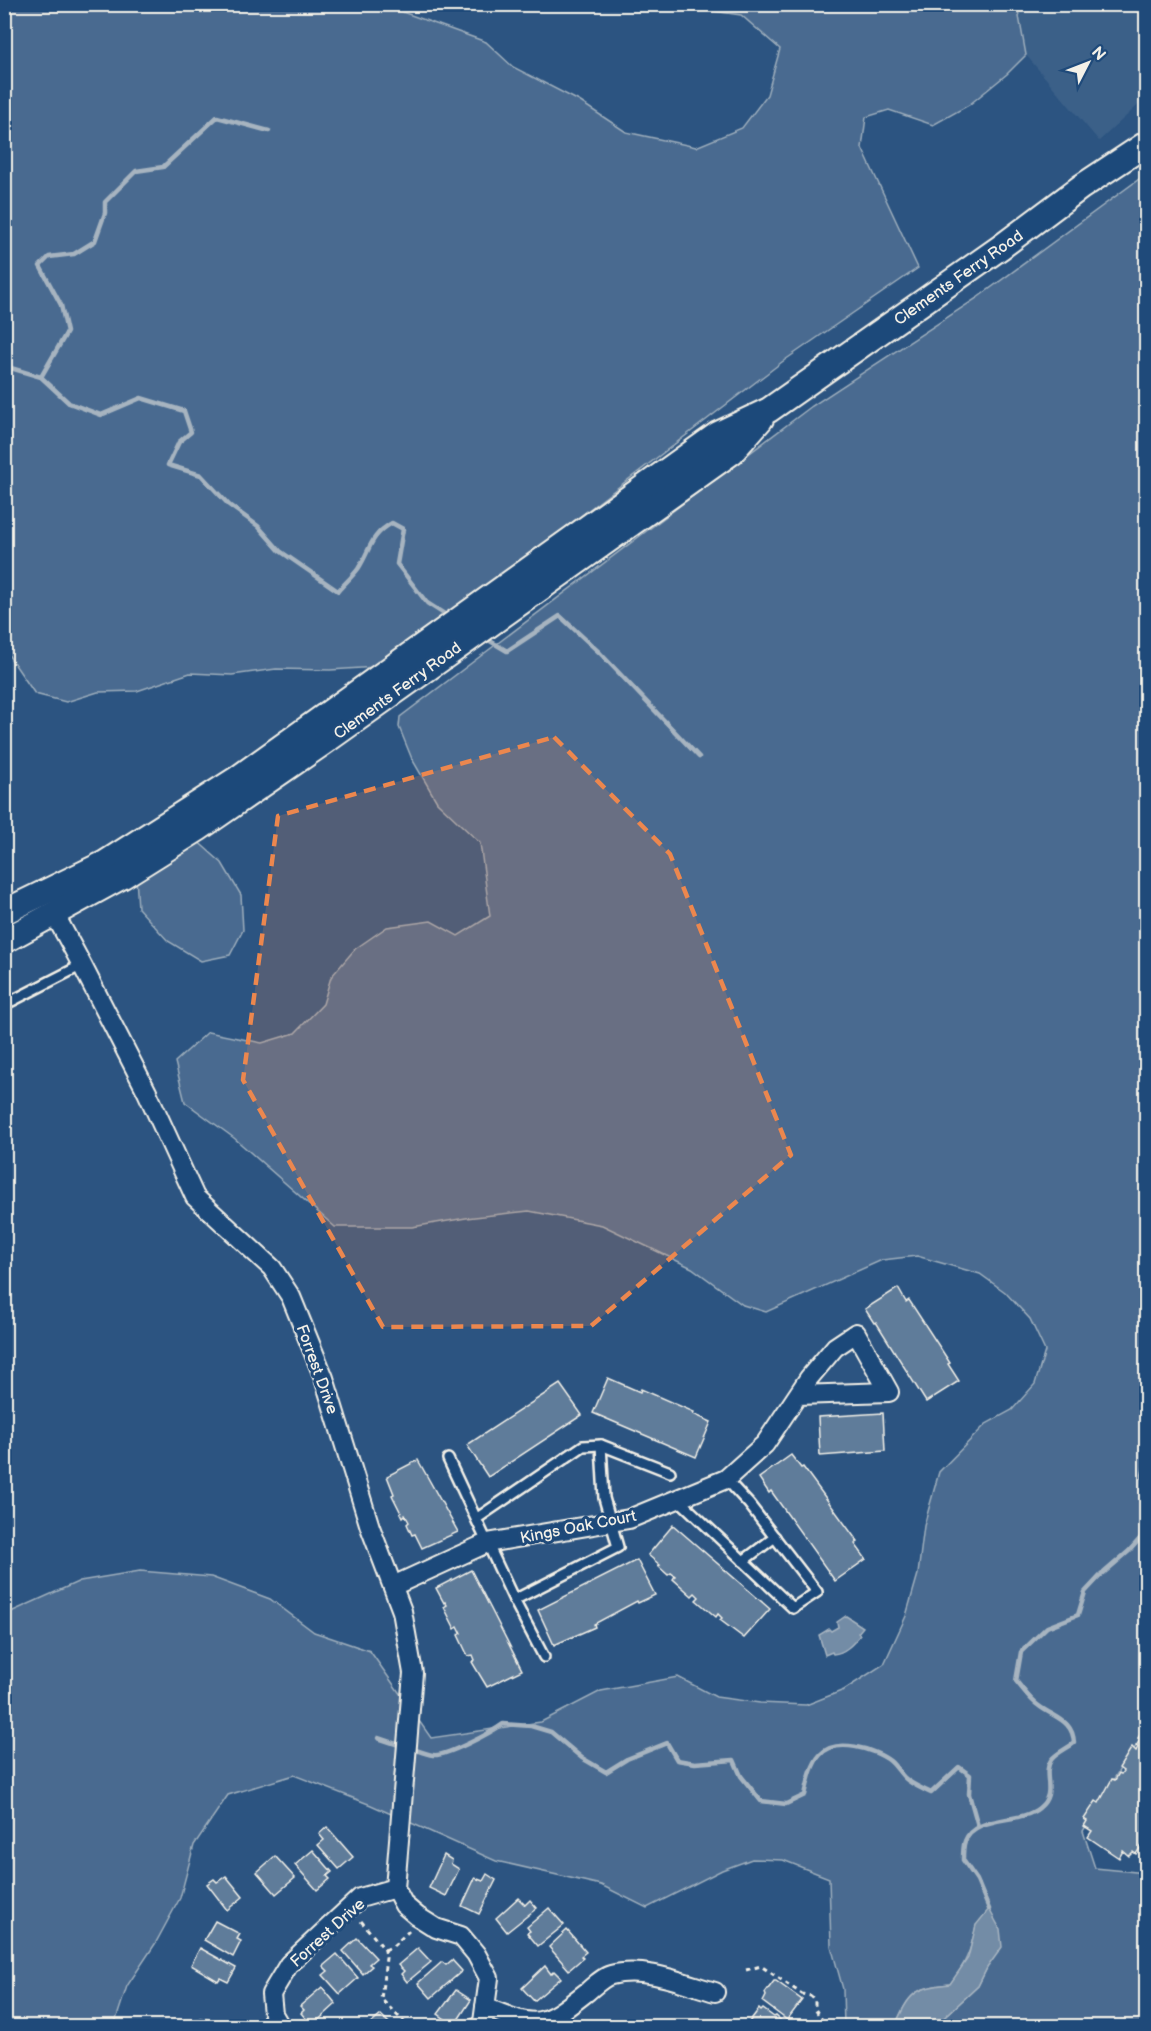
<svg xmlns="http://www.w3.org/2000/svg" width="1151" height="2031" viewBox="0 0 1151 2031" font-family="'Balsamiq Sans',sans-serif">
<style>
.built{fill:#3b6088}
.green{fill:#496b90;stroke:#9eaebc;stroke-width:1.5}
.water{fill:#738ca6;stroke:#a7b4c0;stroke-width:1.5}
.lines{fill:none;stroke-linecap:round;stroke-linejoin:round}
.stream{stroke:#a7b4c0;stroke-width:4.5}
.building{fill:#5e7b9a;stroke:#f4f1e8;stroke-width:1.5}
.lane-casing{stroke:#f4f1e8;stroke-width:14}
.street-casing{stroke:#f4f1e8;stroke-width:22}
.secondary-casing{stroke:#f4f1e8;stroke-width:28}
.path{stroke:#f4f1e8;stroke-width:3;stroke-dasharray:4.5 4.5;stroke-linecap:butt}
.lane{stroke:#1f4a7a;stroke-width:9}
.street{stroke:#1f4a7a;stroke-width:18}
.secondary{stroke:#1f4a7a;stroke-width:24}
.marked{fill:#ec874e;fill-opacity:0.2;stroke:#ec874e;stroke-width:4.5;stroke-dasharray:12 8;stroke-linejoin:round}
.labels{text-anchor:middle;stroke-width:6;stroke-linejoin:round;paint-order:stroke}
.street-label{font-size:16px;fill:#f4f1e8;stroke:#1f4a7a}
</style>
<rect width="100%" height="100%" fill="#2c5481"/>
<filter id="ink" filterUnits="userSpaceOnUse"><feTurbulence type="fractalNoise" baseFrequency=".0167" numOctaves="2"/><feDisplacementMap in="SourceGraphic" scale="12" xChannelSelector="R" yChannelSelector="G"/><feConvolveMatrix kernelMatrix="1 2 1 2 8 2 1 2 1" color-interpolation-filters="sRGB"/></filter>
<g filter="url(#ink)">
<path class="built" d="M1017,5H1146V98L1099,141L1026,55Z"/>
<g class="green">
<path d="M4,5H383L486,42L513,67L579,101L626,132L696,147L742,128L767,95L780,49L741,15L713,11L702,5H1017L1026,55L1007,74L969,105L933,125L889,110L866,117L862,148L918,268L782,362L395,658L377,667L330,670L276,669L232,675L190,673L137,691L98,692L66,702L35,694L5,650Z"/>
<path d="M1146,174V1735L1127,1757L1083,1831L1095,1868L1146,1873V2026H935L978,1986L987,1968L976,1925C972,1948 965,1966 950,1984C914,1987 909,1994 895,2026H844L843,1989L831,1946L829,1878L783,1860L752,1859L722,1870L647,1908L601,1885L496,1861L371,1805L294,1775L228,1795L194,1845L180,1898L155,1944L127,1986L114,2026H5L4,1615L80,1581L140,1571L211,1577L270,1599L314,1632L370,1651L431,1738L541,1722L601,1691L678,1677L716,1697L760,1703L806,1705L844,1690L884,1664L906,1616L918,1574L924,1526L939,1472L986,1424L1012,1410L1035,1384L1045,1351L1030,1319L1005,1292L980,1274L917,1256L882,1260L766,1312L743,1305L692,1268L602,1225L529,1211L466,1218L412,1227H335L234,1138L185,1102L175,1062L208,1032L262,1043L295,1033L323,1004L331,977L355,949L387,927L431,921L458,936L490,916L480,843L437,802L412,759L399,727L400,717L812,406L977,298Z"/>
<path d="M194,838L222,863L241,895L243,930L230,955L201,961L168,941L138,908L136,877Z"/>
</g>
<g class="water">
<path d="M846,1616L863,1627L858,1633L860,1635C853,1644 845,1653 833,1654L832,1652L825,1655L819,1635L829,1629L831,1631L838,1627L837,1622Z"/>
<path d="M989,1909L1000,1929L1002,1947L987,1968L978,1986L935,2026H895C909,1994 914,1987 950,1984L968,1958L976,1925Z"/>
</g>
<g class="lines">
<g class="stream">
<path d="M4,366L41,377L69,403L101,415L141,398L184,411L191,432L179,442L168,465L201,475L229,505L258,526L280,551L338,591C344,584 352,577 358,569C371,549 369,536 392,523L403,529L397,564L427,603L449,617"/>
<path d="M41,377L67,332L61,305L40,266L49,257L74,254L95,241L105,213V202L136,171L163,167L217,117L269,131"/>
<path d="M485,638L507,651L560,616L600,653L699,757"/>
<path d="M1146,1463L1143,1475L1146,1497"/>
<path d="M378,1738L402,1746"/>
<path d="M410,1748C417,1750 425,1754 433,1755C446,1757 492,1732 503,1724L531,1726L551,1732L582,1758L606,1772L627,1759L667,1743L677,1760L695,1763L734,1760L741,1776L761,1801L786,1804L805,1795C808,1782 811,1765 820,1755C835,1737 875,1749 890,1761C896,1766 900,1774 906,1779C913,1785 923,1789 931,1793L959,1767L970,1775L969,1794L978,1826"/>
<path d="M989,1909L977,1880L963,1860C963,1854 963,1846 965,1841C974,1815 1020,1824 1039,1808C1058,1793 1041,1775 1051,1760C1056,1753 1068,1748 1074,1743C1073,1720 1055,1718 1039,1706C1030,1700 1023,1689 1016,1681L1021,1652L1047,1627L1078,1615L1085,1592L1100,1576L1129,1551L1146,1532"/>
</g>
</g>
<g class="building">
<path d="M898,1288L906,1302L909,1300L950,1363L948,1364L959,1381L926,1402L876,1322L874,1323L865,1309Z"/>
<path d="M608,1378L640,1392L641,1389L694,1412L693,1414L711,1422L696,1457L593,1413Z"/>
<path d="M560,1384L582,1415L488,1477L467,1445Z"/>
<path d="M883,1413L885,1451L820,1456L818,1417Z"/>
<path d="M791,1455L801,1468L803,1467L858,1542L855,1544L866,1559L835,1581L771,1491L769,1493L759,1478Z"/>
<path d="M418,1460L458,1532L422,1548L415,1534L412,1535L407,1524L409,1522L405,1515L403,1517L392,1495L394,1494L387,1476Z"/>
<path d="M673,1525L770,1609L744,1638L720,1620L722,1618L718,1614L716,1617L696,1600L699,1597L695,1593L692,1596L673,1579L675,1576L671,1573L668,1575L658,1566L660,1565L648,1555Z"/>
<path d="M637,1560L655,1595L638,1603L637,1601L594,1624L595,1627L554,1645L538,1610Z"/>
<path d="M471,1570L522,1670L487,1687L472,1662L475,1660L473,1655L468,1656L458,1635L461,1633L458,1627L455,1629L444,1607L447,1605L445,1602L444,1603L436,1588Z"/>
<path d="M1146,1725V1832L1145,1834L1146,1840L1136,1854L1133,1852L1129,1856L1123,1851L1119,1858L1088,1837L1092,1831L1084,1826L1087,1821L1084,1819L1096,1801L1099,1803L1112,1779L1115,1780L1119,1773L1121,1774L1123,1771L1119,1768L1132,1747L1136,1751L1138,1747L1136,1746L1141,1739L1138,1738Z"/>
<path d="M327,1827L353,1857L339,1869L318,1845L324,1840L319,1834Z"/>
<path d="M313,1850L332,1872L327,1876L330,1879L317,1890L295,1865Z"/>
<path d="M444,1855L452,1860L451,1864L459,1869L446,1896L429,1888Z"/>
<path d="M275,1856L295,1878L276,1894L257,1872Z"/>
<path d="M487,1874L496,1880L479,1914L462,1906L475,1878L483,1881Z"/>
<path d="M226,1876L243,1897L227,1910L207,1884L214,1879L217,1882Z"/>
<path d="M518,1898L525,1905L530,1900L537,1908L507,1932L496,1918Z"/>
<path d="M549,1908L564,1925L538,1946L527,1933L530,1931L527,1927Z"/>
<path d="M215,1921L240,1934L237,1939L241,1941L233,1957L204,1940Z"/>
<path d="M567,1930L586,1952L581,1956L583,1958L569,1970L549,1947Z"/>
<path d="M357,1938L376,1958L369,1964L372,1966L363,1974L343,1951Z"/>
<path d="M200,1948L236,1968L228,1982L220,1978L218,1981L191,1965Z"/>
<path d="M418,1948L431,1962L407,1982L401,1974L404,1971L398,1965Z"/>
<path d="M337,1954L358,1978L340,1994L323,1975L328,1971L323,1966Z"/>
<path d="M452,1960L462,1971L431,1998L418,1983L442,1962L446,1965Z"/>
<path d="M545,1966L551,1974L554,1971L561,1978L534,2001L522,1988Z"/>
<path d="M774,1981H776L802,2000L787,2020L763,2002L766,1996L765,1993Z"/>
<path d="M322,1987L336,2004L312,2026L301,2013L304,2010L300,2006Z"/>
<path d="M456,1990L471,2000L454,2026H443L441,2025L445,2019L438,2014Z"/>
<path d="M759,2009L761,2011L763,2009L774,2017L776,2016L787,2026H752L749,2022Z"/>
<path d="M381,2015L392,2026H368Z"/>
<path d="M200,2018L217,2021L216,2026H199Z"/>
</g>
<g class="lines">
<g class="lane-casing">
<g id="lane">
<path d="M4,1005L82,965"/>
<path d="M601,1445L670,1472"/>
<path d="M448,1459C470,1506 492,1553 514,1600L618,1547L604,1498L601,1445L583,1446L476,1519"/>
<path d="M678,1499L793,1608L817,1592L749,1504L726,1479"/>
<path d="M743,1561L775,1537"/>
<path d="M514,1600L544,1657"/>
</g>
</g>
<g class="street-casing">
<g id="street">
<path d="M54,913L82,965L147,1092L195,1197L272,1268L291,1297L324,1378L370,1527L402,1611L413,1673L395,1888L404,1905L417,1916L436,1928L461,1936L476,1954L489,1978L483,2022L479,2026"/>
<path d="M393,1586L487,1543L629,1519L726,1479L765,1444L809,1378L835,1347L856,1333L889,1392L798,1395"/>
<path d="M485,2007C540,2030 542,2027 588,1991C595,1985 603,1977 611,1975C644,1966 683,1983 715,1992"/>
<path d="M280,2026L273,2014L271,1994L289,1964L360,1898L395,1888"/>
</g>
</g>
<g class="secondary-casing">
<g id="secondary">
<path d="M4,912L105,863L238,778L718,434L769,410L1001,247L1081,187L1146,144"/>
<path d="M4,941L123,876L198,829L323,743L732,452L761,419"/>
</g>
</g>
<g class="path">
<path d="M361,1921L385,1950L386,1958L381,1999L408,2026"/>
<path d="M385,1950L393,1946L409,1931"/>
<path d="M746,1970L761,1966L802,1994L811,1996L815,2001V2009L826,2026"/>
</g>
<use href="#lane" class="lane"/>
<use href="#street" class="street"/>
<use href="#secondary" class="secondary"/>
</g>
</g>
<path class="marked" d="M554,737L670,854L791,1155L591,1326L383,1327L243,1080L278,816Z"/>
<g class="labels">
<g class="street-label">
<text transform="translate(958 277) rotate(-35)" y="6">Clements Ferry Road</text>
<text transform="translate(397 690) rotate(-36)" y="6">Clements Ferry Road</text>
<text transform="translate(318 1369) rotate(70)" y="6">Forrest Drive</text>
<text transform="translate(578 1526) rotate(-11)" y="6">Kings Oak Court</text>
<text transform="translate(327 1932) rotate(-42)" y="6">Forrest Drive</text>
</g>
</g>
<rect width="1151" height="2031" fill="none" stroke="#1f4a7a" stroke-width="24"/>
<rect x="12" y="12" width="1127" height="2007" fill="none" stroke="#f4f1e8" stroke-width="2" filter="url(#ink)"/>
<g transform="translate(1088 63) rotate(48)" stroke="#1f4a7a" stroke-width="4.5" paint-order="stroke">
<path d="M0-4.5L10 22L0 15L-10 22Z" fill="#f4f1e8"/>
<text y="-9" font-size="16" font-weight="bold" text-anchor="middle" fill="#f4f1e8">N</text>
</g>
</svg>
